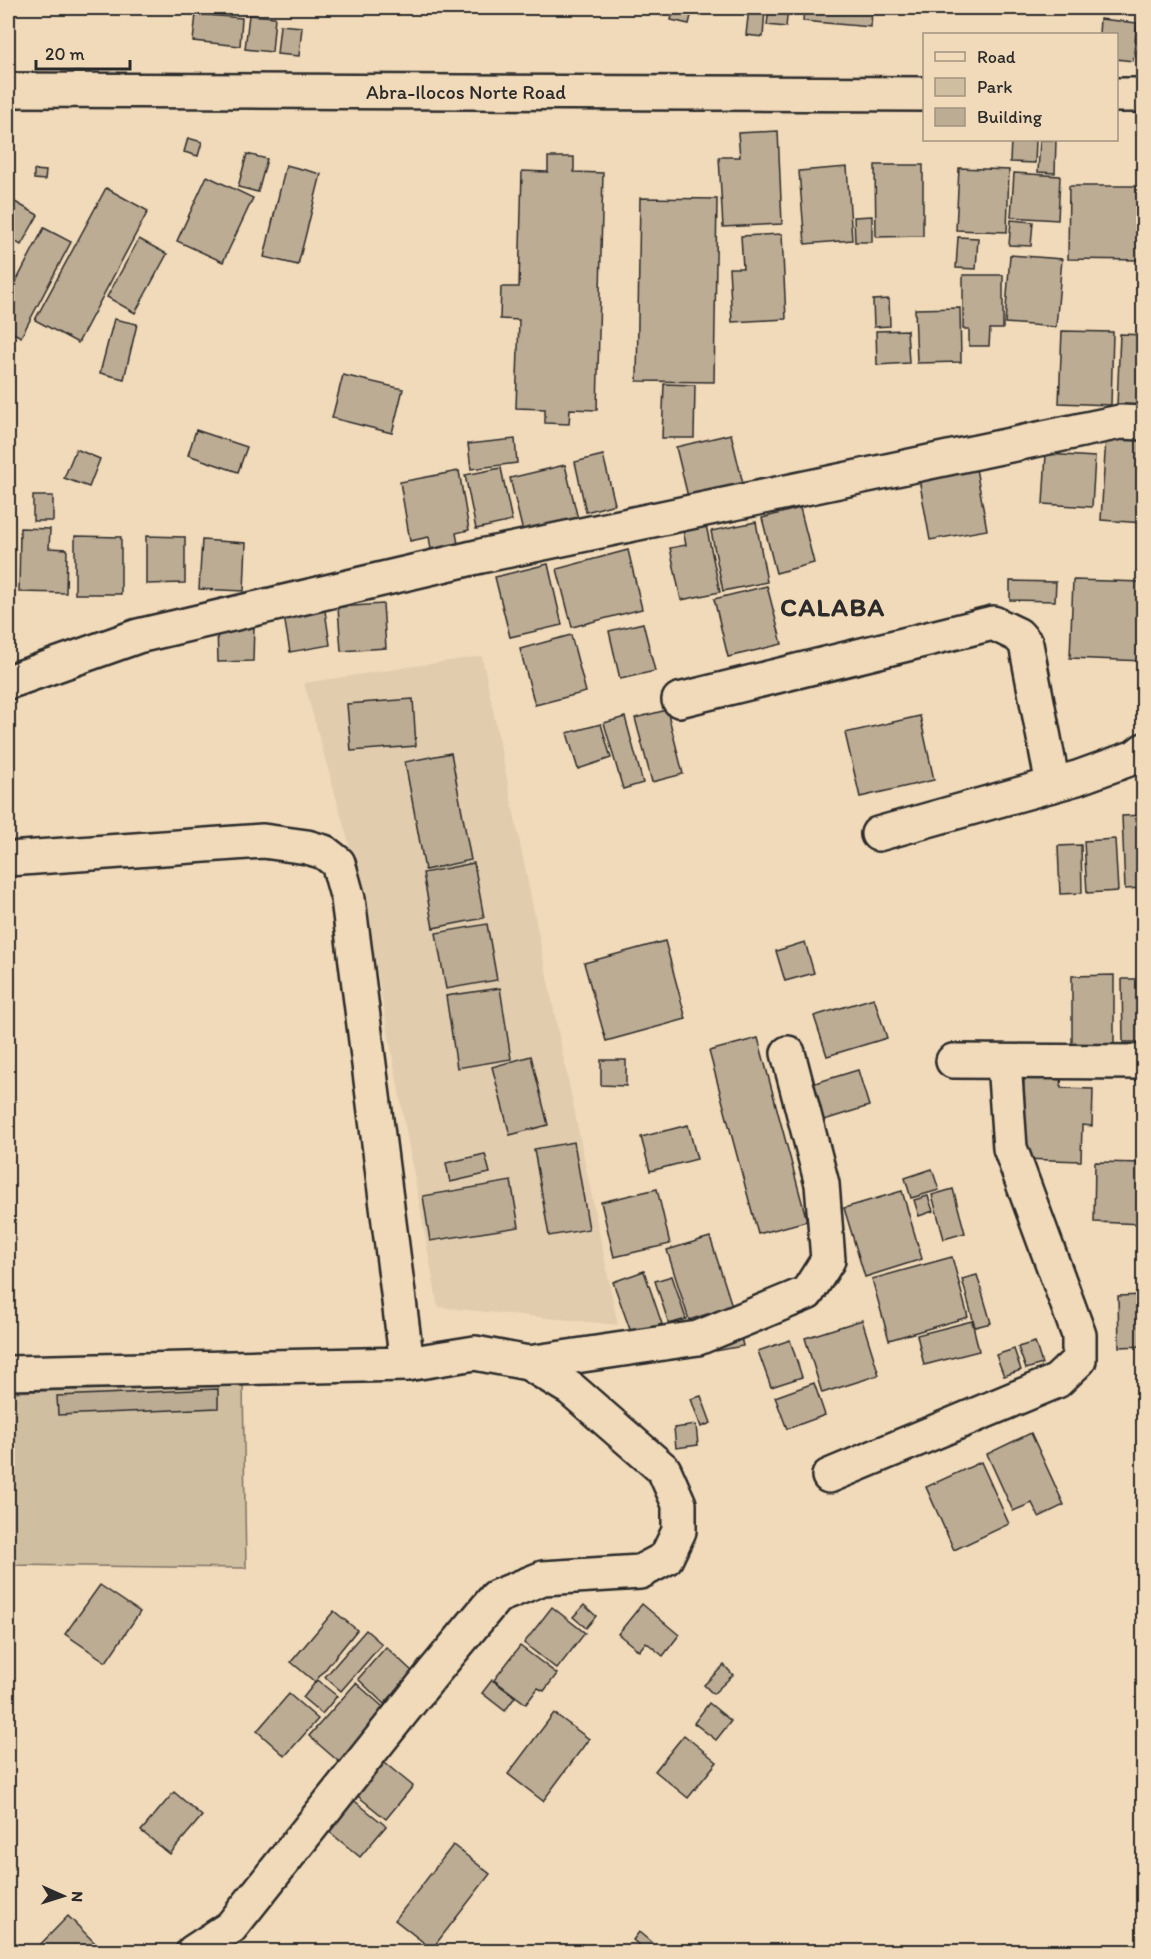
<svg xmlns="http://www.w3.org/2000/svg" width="1151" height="1959" viewBox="0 0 1151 1959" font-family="Itim,sans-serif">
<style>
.built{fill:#e1ccae}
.green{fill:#d0bea1;stroke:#7e7466;stroke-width:1.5}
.building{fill:#bdac94;stroke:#2b2b2b;stroke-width:1.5}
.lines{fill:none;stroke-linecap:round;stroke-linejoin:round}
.minor-casing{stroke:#2b2b2b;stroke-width:38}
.major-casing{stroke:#2b2b2b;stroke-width:38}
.minor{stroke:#f1dab9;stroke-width:33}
.major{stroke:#f1dab9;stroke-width:33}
.labels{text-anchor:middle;stroke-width:6;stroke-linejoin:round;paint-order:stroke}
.street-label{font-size:20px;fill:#2b2b2b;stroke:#f1dab9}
.district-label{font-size:26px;font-weight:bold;letter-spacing:1.5px;fill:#2b2b2b;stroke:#f1dab9}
</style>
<rect width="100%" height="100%" fill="#f1dab9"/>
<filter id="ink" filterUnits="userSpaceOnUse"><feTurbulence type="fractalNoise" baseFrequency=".0167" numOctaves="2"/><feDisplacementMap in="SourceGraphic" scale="12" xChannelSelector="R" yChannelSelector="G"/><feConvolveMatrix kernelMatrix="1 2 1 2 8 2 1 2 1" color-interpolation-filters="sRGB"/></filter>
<g filter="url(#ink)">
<path class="built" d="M482,656L551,996L618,1325L438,1307L363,894L304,683Z"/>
<path class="green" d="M243,1385L246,1568L8,1565V1392Z"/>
<g class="building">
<path d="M674,8H693L689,24L671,20Z"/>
<path d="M749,8H765L763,37L746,35Z"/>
<path d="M769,8H788L786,27L767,25Z"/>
<path d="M804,8H872L871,27L803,21Z"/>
<path d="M1139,13L1144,14V58L1136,57Z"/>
<path d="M196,14L242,18L240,46L193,41Z"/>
<path d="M249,15L275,17L272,52L245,49Z"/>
<path d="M1100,19L1137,23L1133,61L1116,59V34H1099Z"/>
<path d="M280,25L302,27L299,56L277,54Z"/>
<path d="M778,131L782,224L723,227L719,157H740L738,133Z"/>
<path d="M188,138L202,142L198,156L184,152Z"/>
<path d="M1011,140H1036L1035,163L1010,162Z"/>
<path d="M1040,140H1056L1055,173L1038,172Z"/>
<path d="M247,154L267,159L258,192L238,187Z"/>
<path d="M548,157H574V172L603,173L597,410L570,409L569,424L545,423V409L516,408L519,320L500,319L501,287H519L522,171L548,172Z"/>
<path d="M286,165L321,174L298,265L264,257Z"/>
<path d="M875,165H923V236L876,237Z"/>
<path d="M847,167L852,240L805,244L799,171Z"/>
<path d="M959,168L1009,170L1007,232L956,230Z"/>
<path d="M34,170L46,171L45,180L34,179Z"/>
<path d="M1014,173L1060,176L1058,220L1011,217Z"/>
<path d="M207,176L253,198L223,262L177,241Z"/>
<path d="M1069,186H1144V260L1068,259Z"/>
<path d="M106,188L148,211L78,343L35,320Z"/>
<path d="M8,198L38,215L21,245L9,238L8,240Z"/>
<path d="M640,198L717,199L714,382L637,381Z"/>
<path d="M872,216V242H855L854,217Z"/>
<path d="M1011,220L1033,222L1031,246L1009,245Z"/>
<path d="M44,228L71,242L21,337L8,330V297Z"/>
<path d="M782,234L786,319L732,322L729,268H743L741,236Z"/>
<path d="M958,237L978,238L976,269L956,268Z"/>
<path d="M139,239L167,254L135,313L107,297Z"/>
<path d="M1010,255L1062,259L1056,327L1005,323Z"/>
<path d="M963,275H1003V329H990L989,346H969V329H963Z"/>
<path d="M889,299L890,326L874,327L873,300Z"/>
<path d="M960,308L961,362L917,363L915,309Z"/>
<path d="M114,319L137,324L124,379L100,373Z"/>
<path d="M907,330L909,363L877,365L876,331Z"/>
<path d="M1062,331L1113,332L1111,405L1059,403Z"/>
<path d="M1120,334L1144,335V406L1117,405Z"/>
<path d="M343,375L403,389L392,433L332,418Z"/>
<path d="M664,384L695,385L694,438H662Z"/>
<path d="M196,430L247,447L238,472L188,455Z"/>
<path d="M731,434L744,488L689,501L676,447Z"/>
<path d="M1106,437L1144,439V523L1101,520Z"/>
<path d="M515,439L517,463L471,469L468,444Z"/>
<path d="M76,449L100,459L89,487L64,478Z"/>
<path d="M1046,454L1095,457L1092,507L1043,504Z"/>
<path d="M603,455L615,504L586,512L575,462Z"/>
<path d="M975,463L987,530L930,540L918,473Z"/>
<path d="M565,465L578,519L523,532L510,478Z"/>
<path d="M501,468L512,521L476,529L465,475Z"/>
<path d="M459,471L469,530L456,533L458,544L431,549L429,537L410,541L400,482Z"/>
<rect x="33" y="496" width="20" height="25"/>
<path d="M800,508L814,563L776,573L762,518Z"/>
<path d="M756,522L767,582L723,591L711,531Z"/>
<path d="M8,524H10L8,588Z"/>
<path d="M706,525L720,592L681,600L670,548L686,545L683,530Z"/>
<path d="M20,528L50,529L49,548L67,549L66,593L19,592Z"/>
<path d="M75,536L121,537V594H75Z"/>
<path d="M146,536L185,537V583L146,584Z"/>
<path d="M202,540L246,543L244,591L199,589Z"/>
<path d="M628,550L642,609L572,627L557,569Z"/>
<path d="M548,564L562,625L510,637L495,577Z"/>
<path d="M1073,580L1144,582V661L1070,658Z"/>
<path d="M1010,581L1056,582L1055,601L1010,600Z"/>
<path d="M767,586L782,644L728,657L714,599Z"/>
<path d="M324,604L330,645L290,652L283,610Z"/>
<path d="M383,604L386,648L341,651L338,607Z"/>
<path d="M643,623L655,671L620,679L609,631Z"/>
<path d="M217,624H254L253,661L218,662Z"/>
<path d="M571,635L586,692L535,705L520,649Z"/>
<path d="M413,699L416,746L351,751L347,704Z"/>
<path d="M667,710L683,774L652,782L635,718Z"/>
<path d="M920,716L934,780L860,797L845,733Z"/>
<path d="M625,717L643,783L623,789L604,723Z"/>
<path d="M601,724L611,758L578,769L567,733Z"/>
<path d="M451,753L471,860L425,870L405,762Z"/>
<path d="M1144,815V888L1125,889L1122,816Z"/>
<path d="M1115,839L1118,891L1087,893L1084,841Z"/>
<path d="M1081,845L1082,893L1060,894L1058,846Z"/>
<path d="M474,863L484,918L433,928L423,873Z"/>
<path d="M487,924L497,980L446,989L436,933Z"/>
<path d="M665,941L686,1019L606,1041L584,963Z"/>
<path d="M805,942L814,973L785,981L776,951Z"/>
<path d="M1114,975V1046H1072V976Z"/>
<path d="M1122,979H1144V1042H1123Z"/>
<path d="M500,988L511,1059L457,1068L446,996Z"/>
<path d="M874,998L887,1038L827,1056L814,1016Z"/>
<path d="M758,1038L807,1221L758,1234L709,1051Z"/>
<path d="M531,1056L548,1125L510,1135L492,1067Z"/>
<path d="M601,1060H626V1086L601,1085Z"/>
<path d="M1024,1068L1062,1069L1061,1088L1093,1089L1092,1126L1082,1125L1081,1161L1022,1159Z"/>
<path d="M858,1070L869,1106L824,1120L812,1084Z"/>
<path d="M688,1125L697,1159L650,1171L641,1137Z"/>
<path d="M574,1142L589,1229L549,1236L534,1149Z"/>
<path d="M485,1154L490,1173L450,1182L446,1163Z"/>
<path d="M1095,1162L1144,1163V1224L1094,1222Z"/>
<path d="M932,1169L939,1190L911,1198L905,1178Z"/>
<path d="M511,1181L519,1227L430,1241L423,1196Z"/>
<path d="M657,1189L670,1244L614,1257L601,1202Z"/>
<path d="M953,1189L965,1233L944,1239L932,1195Z"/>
<path d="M902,1191L922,1259L865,1277L844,1208Z"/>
<path d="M928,1196L933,1211L919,1216L914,1200Z"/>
<path d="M710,1237L732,1306L689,1320L667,1250Z"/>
<path d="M952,1257L968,1317L889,1340L872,1279Z"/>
<path d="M644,1271L662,1324L632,1335L613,1282Z"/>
<path d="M977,1275L991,1323L975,1327L962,1279Z"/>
<path d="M672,1276L686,1319L669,1324L655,1281Z"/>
<path d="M1144,1295V1346L1119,1347L1118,1296Z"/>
<path d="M862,1320L879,1375L822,1393L805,1338Z"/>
<path d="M972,1321L979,1351L924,1365L917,1335Z"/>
<path d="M740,1333L743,1346L716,1351L713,1338Z"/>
<path d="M790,1340L802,1377L771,1387L758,1351Z"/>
<path d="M1035,1342L1042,1364L1026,1369L1018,1347Z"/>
<path d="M1014,1349L1021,1370L1004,1376L996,1355Z"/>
<path d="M814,1383L825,1415L787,1429L775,1397Z"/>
<path d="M218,1389V1408L58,1415L57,1396Z"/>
<path d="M701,1396L711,1423L701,1427L691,1399Z"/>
<path d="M696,1425L698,1445L676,1448L674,1428Z"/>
<path d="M1031,1433L1064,1505L1039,1517L1032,1503L1013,1511L987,1454Z"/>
<path d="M981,1462L1009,1524L954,1550L926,1487Z"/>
<path d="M100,1585L140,1612L106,1662L65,1634Z"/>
<path d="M642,1604L679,1635L663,1656L646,1642L639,1651L618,1634Z"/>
<path d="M584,1605L596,1616L586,1628L573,1617Z"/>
<path d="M552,1607L585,1633L557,1669L524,1643Z"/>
<path d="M334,1611L357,1630L315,1682L291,1662Z"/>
<path d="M366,1630L382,1644L341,1691L325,1677Z"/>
<path d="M520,1646L557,1674L544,1691L538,1688L526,1704L494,1680Z"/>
<path d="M386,1647L413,1672L384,1704L358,1679Z"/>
<path d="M724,1665L733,1675L713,1694L704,1685Z"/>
<path d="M317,1680L337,1696L322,1714L303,1698Z"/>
<path d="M492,1680L515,1697L505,1711L482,1693Z"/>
<path d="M356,1683L391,1714L345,1767L309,1736Z"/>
<path d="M289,1694L318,1719L285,1756L257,1731Z"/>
<path d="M709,1703L731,1721L716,1740L694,1723Z"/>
<path d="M554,1713L589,1739L543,1801L508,1774Z"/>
<path d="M684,1735L717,1762L688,1798L655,1771Z"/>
<path d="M375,1755L413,1786L386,1819L348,1788Z"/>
<path d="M341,1790L386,1826L360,1857L316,1821Z"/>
<path d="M174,1792L202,1816L170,1854L141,1831Z"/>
<path d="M453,1845L490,1874L432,1949L395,1920Z"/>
<path d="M68,1916L96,1944L89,1952H33Z"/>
<path d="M639,1932L652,1943L645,1950L633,1940Z"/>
</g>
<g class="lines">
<g class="minor-casing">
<g id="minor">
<path d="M8,682L138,636L481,556L1120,422L1144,423"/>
<path d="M679,700L993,623L1018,635L1026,644L1053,785"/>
<path d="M878,834L1077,778L1135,757L1144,750"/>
<path d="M8,859L263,841L307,847L324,852L338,863L348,899L407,1364L8,1373"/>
<path d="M953,1061L1144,1062"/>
<path d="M528,1363L698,1338L807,1293L828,1260L822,1184L788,1053"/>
<path d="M829,1476L1057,1381L1079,1360V1335L1010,1148L1004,1062"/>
<path d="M193,1952L231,1927L433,1673L496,1597L543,1578L640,1572L666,1558L679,1531V1504L664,1470L571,1389L528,1363L475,1353L407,1364"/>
</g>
</g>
<g class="major-casing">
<g id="major">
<path d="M8,90L924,94"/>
<path d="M1116,95H1144"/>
</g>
</g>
<use href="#minor" class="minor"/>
<use href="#major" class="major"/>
</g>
</g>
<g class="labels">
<g class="street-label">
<text x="466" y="99">Abra-Ilocos Norte Road</text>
</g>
<g class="district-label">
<text x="833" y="616">CALABA</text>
</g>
</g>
<rect width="1151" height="1959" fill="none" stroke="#f1dab9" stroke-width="30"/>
<rect x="15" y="15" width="1121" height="1929" fill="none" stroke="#2b2b2b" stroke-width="2" filter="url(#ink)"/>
<rect x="923" y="33" width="195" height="108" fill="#f1dab9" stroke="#a29480" stroke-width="1.5"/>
<rect x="935" y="52" width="30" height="9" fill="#f1dab9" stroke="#a29480" stroke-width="1.5"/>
<text x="977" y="63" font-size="18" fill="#2b2b2b">Road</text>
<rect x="935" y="78" width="30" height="18" fill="#d0bea1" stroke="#a29480" stroke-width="1.5"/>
<text x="977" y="93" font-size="18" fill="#2b2b2b">Park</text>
<rect x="935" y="108" width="30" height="18" fill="#bdac94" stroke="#a29480" stroke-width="1.5"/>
<text x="977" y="123" font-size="18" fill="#2b2b2b">Building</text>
<g transform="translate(63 1896) rotate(93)" stroke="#f1dab9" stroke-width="4.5" paint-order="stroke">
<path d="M0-4.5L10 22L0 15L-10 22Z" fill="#2b2b2b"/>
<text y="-9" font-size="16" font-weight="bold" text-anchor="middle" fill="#2b2b2b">N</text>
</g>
<path d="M36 60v9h94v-9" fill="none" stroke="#2b2b2b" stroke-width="3"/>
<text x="45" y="60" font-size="18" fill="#2b2b2b" stroke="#f1dab9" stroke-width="4.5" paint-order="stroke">20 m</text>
</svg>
